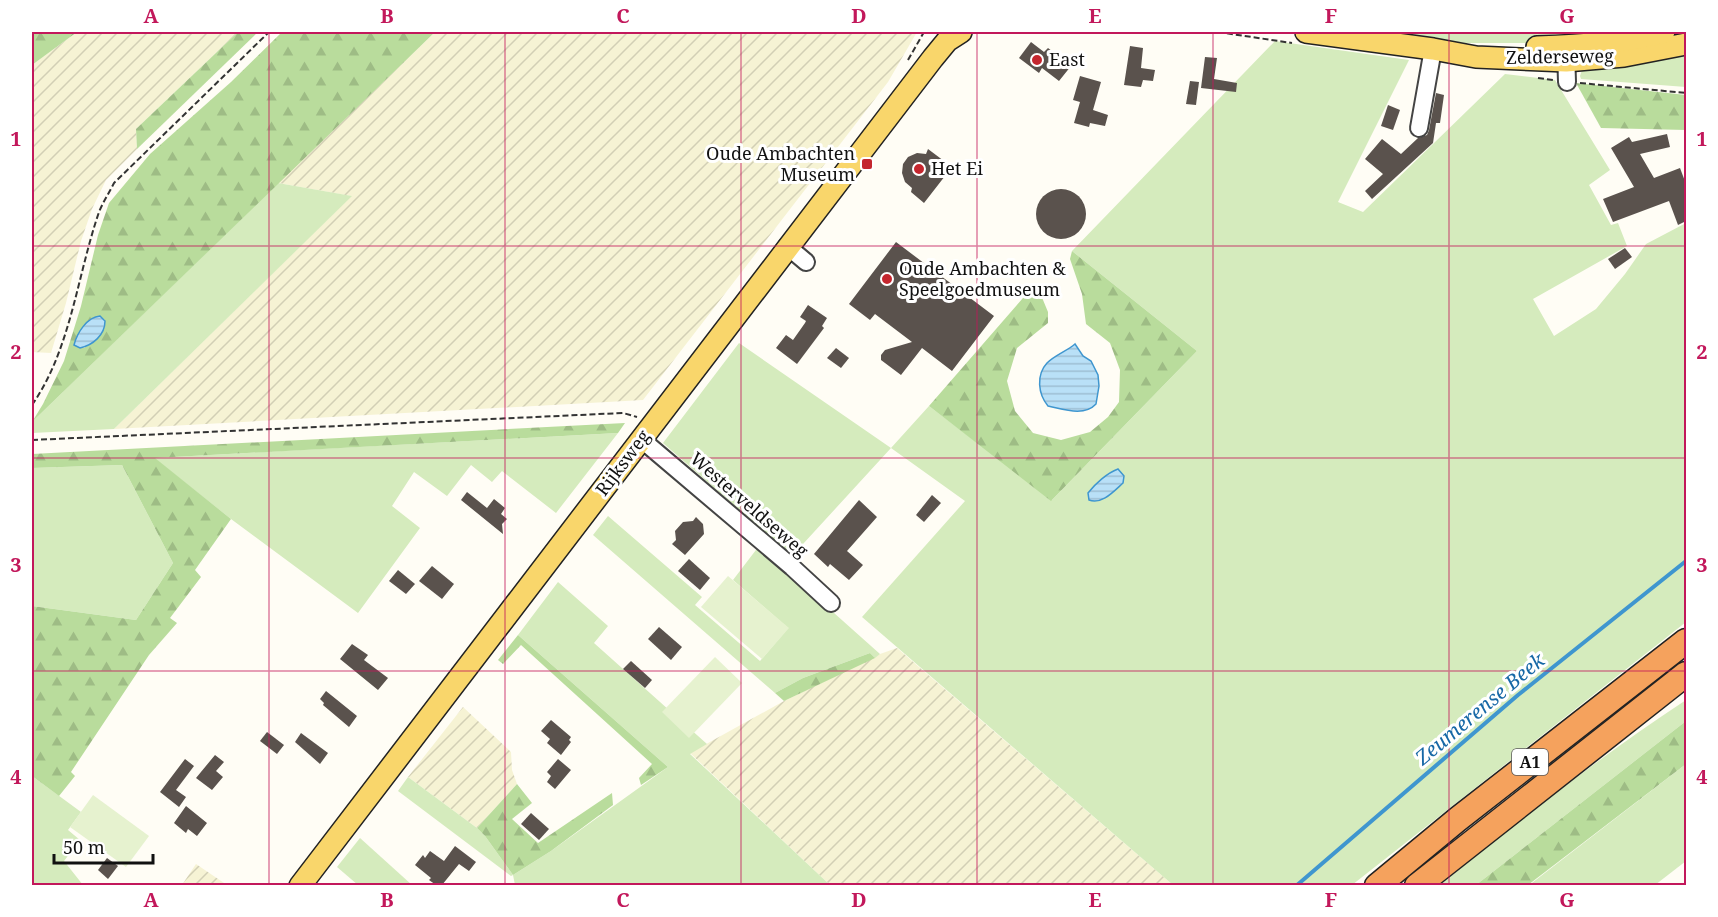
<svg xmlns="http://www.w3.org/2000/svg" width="1718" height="917" viewBox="0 0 1718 917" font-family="'Noto Serif',serif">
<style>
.farmland{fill:url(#farmland-furrows)}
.grass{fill:#d5ebbd}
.forest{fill:url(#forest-firs);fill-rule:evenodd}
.pitch{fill:#e6f2cf}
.water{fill:url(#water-rules);stroke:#3f96cf;stroke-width:1.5}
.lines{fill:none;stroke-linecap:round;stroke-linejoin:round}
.stream{stroke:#3f96cf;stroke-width:4}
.building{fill:#5a524d}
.minor-casing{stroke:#444;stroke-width:20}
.major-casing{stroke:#222;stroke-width:24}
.highway-casing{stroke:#222;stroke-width:27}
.path{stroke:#333;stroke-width:2;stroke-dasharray:6 3;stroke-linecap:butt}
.minor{stroke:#fff;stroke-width:16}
.major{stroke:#f9d66b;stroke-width:21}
.highway{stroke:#f5a25d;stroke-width:24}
.grid{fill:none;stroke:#c2185b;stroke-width:1.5;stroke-opacity:0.55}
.poi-dot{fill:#c4262e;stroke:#fff;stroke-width:2}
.labels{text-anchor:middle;stroke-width:6;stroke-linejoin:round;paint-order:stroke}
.shield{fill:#fff;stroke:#585858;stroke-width:1.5}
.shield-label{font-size:16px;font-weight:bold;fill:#111}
.street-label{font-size:18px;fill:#111;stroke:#fff}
.poi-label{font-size:18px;fill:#111;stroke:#fff;text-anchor:start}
.water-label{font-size:20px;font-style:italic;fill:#1768a6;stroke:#fff}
.neatline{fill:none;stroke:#c2185b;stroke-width:2}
.grid-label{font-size:20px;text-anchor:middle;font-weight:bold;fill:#c2185b}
</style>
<defs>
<pattern id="farmland-furrows" width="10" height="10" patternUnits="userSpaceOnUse" patternTransform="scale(1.5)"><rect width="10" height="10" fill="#f6f3d4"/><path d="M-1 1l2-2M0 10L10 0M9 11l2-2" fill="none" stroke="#d2cfb5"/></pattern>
<pattern id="forest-firs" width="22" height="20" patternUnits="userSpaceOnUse" patternTransform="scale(1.5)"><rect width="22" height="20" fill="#b9dc9c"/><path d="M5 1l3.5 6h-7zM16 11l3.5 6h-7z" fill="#9ebc85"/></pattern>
<pattern id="water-rules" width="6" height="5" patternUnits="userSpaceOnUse" patternTransform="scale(1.5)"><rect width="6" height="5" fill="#b9e0f7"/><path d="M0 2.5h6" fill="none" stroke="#9ebfd3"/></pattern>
</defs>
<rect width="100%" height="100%" fill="#fffdf5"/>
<g class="farmland">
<path d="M77,32H238L136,129L137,149L106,180L92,209L81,241L66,303L51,353L32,352V65Z"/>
<path d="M435,32H917L888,82L643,400L114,429L351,196L278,183Z"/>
<path d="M897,648L1173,885H830L690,753L784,701L880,654Z"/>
<path d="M463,707L511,752L512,770L517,784L477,828L408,777Z"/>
<path d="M196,864L227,885H182Z"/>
</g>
<g class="grass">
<path d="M1393,32H1642L1539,43H1465Z"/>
<path d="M1275,41L1409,60L1338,202L1363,212L1505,74L1555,80L1610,170L1589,185L1611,225L1618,223L1627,246L1533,299L1554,336L1596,309L1625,274L1646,244L1686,223V622L1352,885H1173L862,617L965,501L891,448L792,556L663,443L739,343L891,448L929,406L1052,500L1197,351L1072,251Z"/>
<path d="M1686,50V87L1581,79L1580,76L1583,67Z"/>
<path d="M278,183L352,196L114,429L32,433V422Z"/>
<path d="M618,433L556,513L502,471L492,482L471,465L447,496L414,472L392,506L420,528L358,613L231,519L154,458Z"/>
<path d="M122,465L173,563L136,620L32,606V468Z"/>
<path d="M608,516L702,597L695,605L760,661L788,628L733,580L759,546L880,654L875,658L870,653L803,678L775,693L593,535Z"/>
<path d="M558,582L608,626L594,643L707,744L690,754L830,885H515L513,875L511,876L398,791L408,777L477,828L485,836L513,875L551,851L668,767L518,635Z"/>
<path d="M1686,700V721L1476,885H1440C1519,820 1601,756 1686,700Z"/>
<path d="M1686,764V861L1655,885L1528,886Z"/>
<path d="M32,776L81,812L68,830L80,840L64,861L83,885H32Z"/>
<path d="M360,838L412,885H358L337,867Z"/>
</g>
<g class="forest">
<path d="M32,32H77L32,65Z"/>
<path d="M238,32H258L137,149L136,129Z"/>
<path d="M282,32H435L32,422L43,404L64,361L81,306L98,235L109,203L150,154L231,82ZM100,316L105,320C105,334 94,341 84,348L75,341L84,326Z"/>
<path d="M1576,83L1686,95V130L1601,128Z"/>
<path d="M1072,251L1197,351L1051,501L929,406L1036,283L1048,312V323L1017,348L1007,381L1015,411L1033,433L1061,440L1090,432L1108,417L1119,402L1120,370L1110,343L1086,324L1082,294L1070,259Z"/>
<path d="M625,423L618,433L155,458L231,519L195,570L201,577L170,618L177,623L149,655L71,772L75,776L59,796L32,776V606L136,620L173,563L122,465L32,468V454Z"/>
<path d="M518,635L668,767L641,785L639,778L652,764L521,645L503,664L498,660Z"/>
<path d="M870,653L875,658L784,701L775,693L803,678Z"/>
<path d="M1686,721V764L1528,885H1476Z"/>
<path d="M517,784L532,803L512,819L538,843L612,793L613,805L551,851L513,875L485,836L477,828Z"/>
</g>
<g class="pitch">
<path d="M728,576L789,628L762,659L701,607Z"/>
<path d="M715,657L742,683L689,738L662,712Z"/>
<path d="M93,795L149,836L126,867L70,827Z"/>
</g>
<g class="water">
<path d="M100,316L105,321C105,335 93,345 80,348L74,345C77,333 87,317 100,316Z"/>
<path d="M1075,344L1083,356L1091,361L1098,375L1099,386L1096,404C1084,417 1063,409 1048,406C1038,394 1036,375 1047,363C1055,355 1067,351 1075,344Z"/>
<path d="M1118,469L1124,476L1123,483C1114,491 1102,505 1089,500L1088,493C1095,484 1107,473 1118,469Z"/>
</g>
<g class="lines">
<path class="stream" d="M1296,886L1518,695L1686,561"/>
</g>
<g class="building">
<path d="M1031,42L1044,52L1048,48L1071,66L1059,81L1042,68L1039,73L1019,58Z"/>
<path d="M1130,46L1143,48L1141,68L1155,70L1153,81L1143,80L1141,87L1124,85Z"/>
<path d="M1205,57L1217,58L1214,79L1237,83L1236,92L1201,88Z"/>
<path d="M1080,76L1101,82L1093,110L1108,115L1105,126L1090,123L1089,127L1074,123L1080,102L1073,100Z"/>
<path d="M1190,81L1199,82L1196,105L1186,104Z"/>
<path d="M1436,93L1444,95L1440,123H1436L1433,143L1372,199L1365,191L1383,174L1365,159L1382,139L1401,154L1418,138L1427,135L1429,130Z"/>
<path d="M1388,105L1400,110L1393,130L1381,126Z"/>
<path d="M1667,134L1670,147L1640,154L1654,178L1680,168L1686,184V221L1678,225L1669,201L1613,222L1603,199L1634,187L1611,148L1629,137L1632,142Z"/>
<path d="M928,149L952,167L924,203L911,192L912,188L905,182L902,173L903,164L908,157L917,153L926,154Z"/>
<circle cx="1061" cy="214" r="25"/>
<path d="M896,242L994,316L952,371L922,348L901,375L881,360V355L885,350L912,342L875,314L870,320L849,304Z"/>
<path d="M1625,248L1632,257L1615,269L1608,259Z"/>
<path d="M808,305L827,318L822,326L824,328L797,364L776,348L786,335L793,340L805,323L806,321L800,317Z"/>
<path d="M836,348L849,358L841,368L827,358Z"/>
<path d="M467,492L487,508L494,499L505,508L501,514L507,519L502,524L503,534L461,500Z"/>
<path d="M932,495L941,503L924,522L916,515Z"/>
<path d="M859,500L877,517L847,551L863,565L849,580L830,564L828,567L814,554Z"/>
<path d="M696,517L703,524L704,534L685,555L672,544L676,540L675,531L683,522L693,521Z"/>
<path d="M689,559L710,578L700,590L678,571Z"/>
<path d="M432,566L454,584L442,599L419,581Z"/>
<path d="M398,570L415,584L406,594L389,581Z"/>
<path d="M659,627L682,647L671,660L648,639Z"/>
<path d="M352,644L368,655L364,660L388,678L378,690L340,659Z"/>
<path d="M631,661L652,680L645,688L623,669Z"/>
<path d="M326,691L357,716L349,727L323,705L324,703L320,699Z"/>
<path d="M551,720L571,737L569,740L571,742L561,755L547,743L550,739L541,731Z"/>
<path d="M267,732L284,745L277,754L260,741Z"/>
<path d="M301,733L328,753L320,764L295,742Z"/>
<path d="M215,755L224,762L216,771L223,777L212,790L196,778Z"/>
<path d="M185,759L194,766L176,790L186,797L179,807L160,792Z"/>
<path d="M558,759L571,770L555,789L547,782L551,776L547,772Z"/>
<path d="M186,806L207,823L197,836L188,829L186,833L174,823Z"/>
<path d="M531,813L549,829L539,840L521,824Z"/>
<path d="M455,846L476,862L469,871L459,864L442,885H436L429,880L431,878L415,865L423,855L425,858L430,851L444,861Z"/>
<path d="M107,858L118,866L108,879L98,870Z"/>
</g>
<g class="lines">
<g class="minor-casing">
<g id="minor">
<path d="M1566,50L1567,82"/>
<path d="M1419,128L1433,49"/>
<path d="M787,246L806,262"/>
<path d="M641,439L792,567L831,603"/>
</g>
</g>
<g class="major-casing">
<g id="major">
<path d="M1306,32L1433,49L1476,57L1566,61L1624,56L1686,44"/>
<path d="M1537,47C1579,46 1623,43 1664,32"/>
<path d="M300,886L933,58L947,41L961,32"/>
</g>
</g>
<g class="highway-casing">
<g id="highway">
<path d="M1377,886L1458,819L1686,641"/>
<path d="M1417,886L1686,674"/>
</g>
</g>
<g class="path">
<path d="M1218,32L1292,43"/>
<path d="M908,60L924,32"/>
<path d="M1538,78L1553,80"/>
<path d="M1580,83L1686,93"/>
<path d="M32,405C71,349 77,276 99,212C103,202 109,193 114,183L269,32"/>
<path d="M32,440L623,413L637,417"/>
</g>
<use href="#minor" class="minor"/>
<use href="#major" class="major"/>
<use href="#highway" class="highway"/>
</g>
<path class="grid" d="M269,32V886M505,32V886M741,32V886M977,32V886M1213,32V886M1449,32V886M32,246H1686M32,458H1686M32,671H1686"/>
<g class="poi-dot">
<circle cx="1037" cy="60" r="6"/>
<rect x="861" y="158" width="12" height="12" rx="3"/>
<circle cx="919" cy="169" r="6"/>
<circle cx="887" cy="279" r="6"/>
</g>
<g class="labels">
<rect class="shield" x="1512" y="749" width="36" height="26" rx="4.5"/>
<g class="shield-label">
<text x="1530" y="768">A1</text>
</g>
<g class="street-label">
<text transform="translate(1560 57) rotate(-1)" y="6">Zelderseweg</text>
<text transform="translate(623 463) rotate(-53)" y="6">Rijksweg</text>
<text transform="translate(749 505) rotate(41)" y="6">Westerveldseweg</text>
</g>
<g class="poi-label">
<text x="1049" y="66">East</text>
<text x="855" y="160" text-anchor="end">Oude Ambachten<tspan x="855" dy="21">Museum</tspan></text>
<text x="931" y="175">Het Ei</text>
<text x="899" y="275">Oude Ambachten &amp;<tspan x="899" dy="21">Speelgoedmuseum</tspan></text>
</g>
<g class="water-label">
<text transform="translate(1480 709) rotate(-40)" y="7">Zeumerense Beek</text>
</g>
</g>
<rect width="1718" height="917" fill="none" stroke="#ffffff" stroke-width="66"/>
<path d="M54 854v9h99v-9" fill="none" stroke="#111111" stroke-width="3"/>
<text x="63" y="854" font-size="18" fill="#111111" stroke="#ffffff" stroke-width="4.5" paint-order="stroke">50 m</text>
<rect x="33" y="33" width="1652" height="851" class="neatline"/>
<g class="grid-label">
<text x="151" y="23">A</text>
<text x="387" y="23">B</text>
<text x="623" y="23">C</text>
<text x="859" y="23">D</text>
<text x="1095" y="23">E</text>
<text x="1331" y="23">F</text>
<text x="1567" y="23">G</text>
<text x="16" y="146">1</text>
<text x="1702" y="146">1</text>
<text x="16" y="359">2</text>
<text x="1702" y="359">2</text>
<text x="16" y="572">3</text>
<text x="1702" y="572">3</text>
<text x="16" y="784">4</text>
<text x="1702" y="784">4</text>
<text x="151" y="907">A</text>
<text x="387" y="907">B</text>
<text x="623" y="907">C</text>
<text x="859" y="907">D</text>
<text x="1095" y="907">E</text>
<text x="1331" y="907">F</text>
<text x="1567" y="907">G</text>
</g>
</svg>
